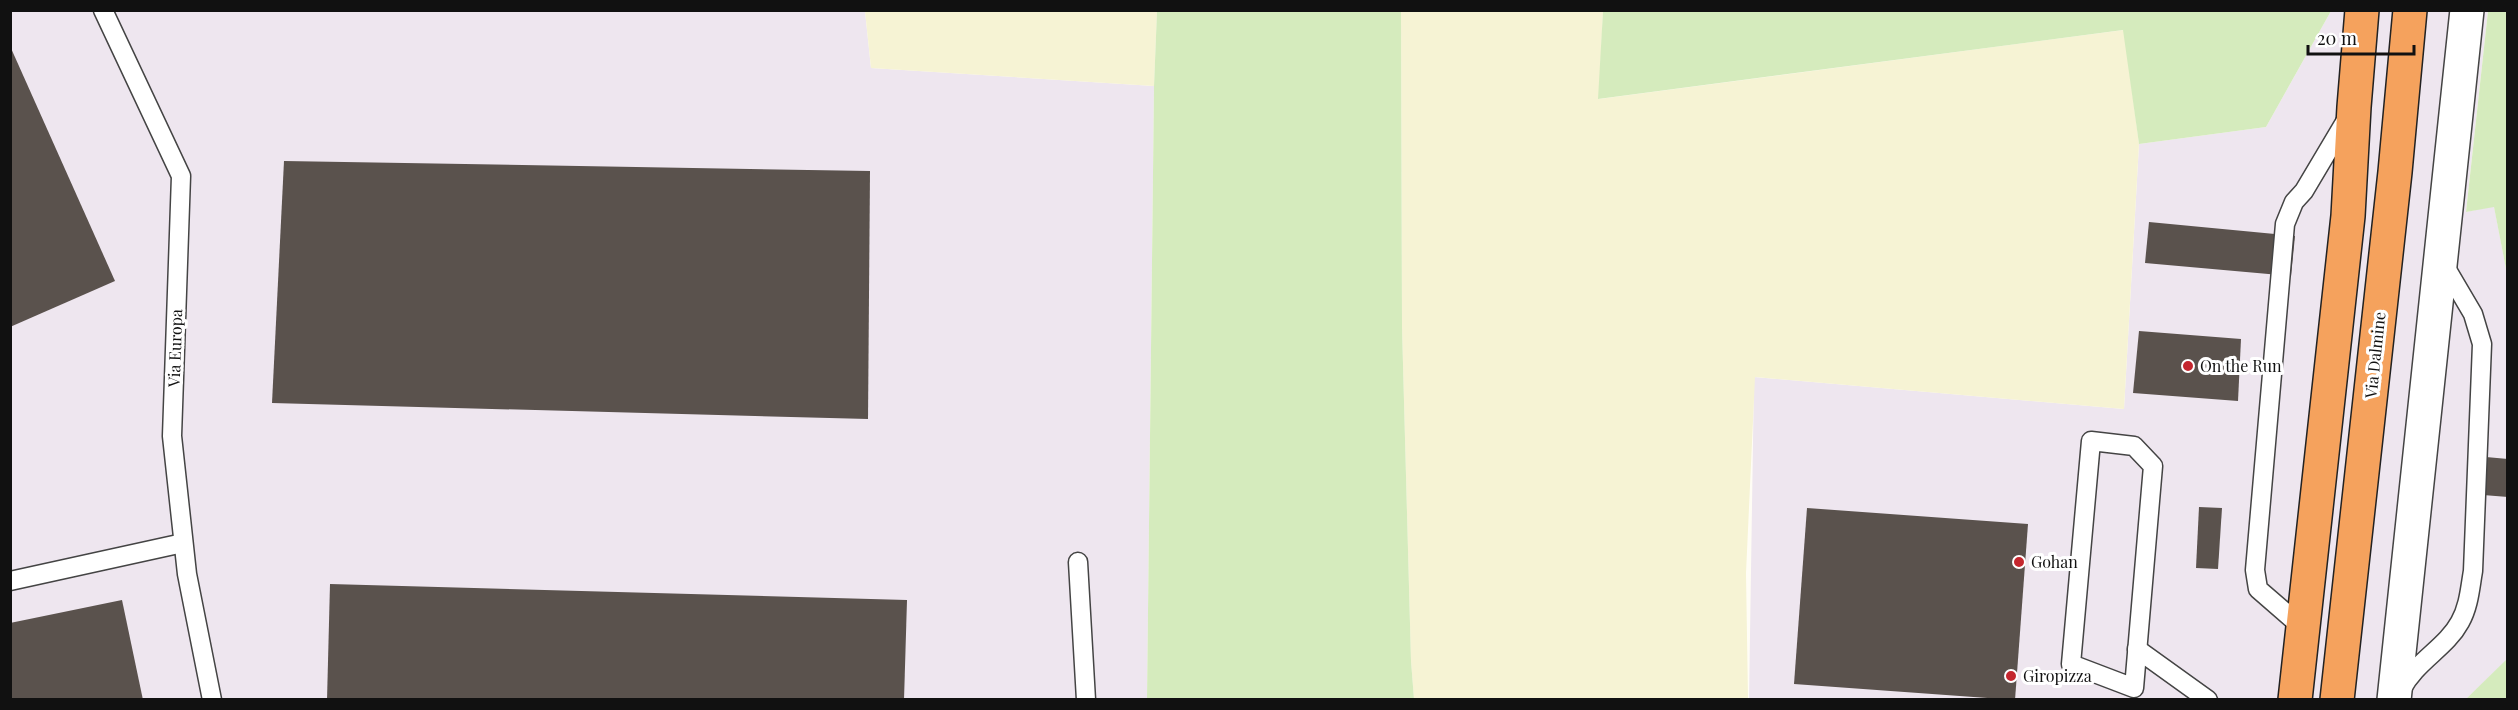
<svg xmlns="http://www.w3.org/2000/svg" width="2518" height="710" viewBox="0 0 2518 710" font-family="'Playfair Display',serif">
<style>
.industrial{fill:#eee6ef}
.farmland{fill:#f6f3d4}
.green{fill:#d5ebbd}
.building{fill:#5a524d}
.lines{fill:none;stroke-linecap:round;stroke-linejoin:round}
.lane-casing{stroke:#444;stroke-width:21}
.street-casing{stroke:#444;stroke-width:36}
.highway-casing{stroke:#222;stroke-width:36}
.lane{stroke:#fff;stroke-width:18}
.street{stroke:#fff;stroke-width:33}
.highway{stroke:#f5a25d;stroke-width:33}
.poi-dot{fill:#c4262e;stroke:#fff;stroke-width:2}
.labels{text-anchor:middle;stroke-width:6;stroke-linejoin:round;paint-order:stroke}
.street-label{font-size:16px;fill:#111;stroke:#fff}
.poi-label{font-size:16px;fill:#111;stroke:#fff;text-anchor:start}
</style>
<rect width="100%" height="100%" fill="#fffdf5"/>
<g class="industrial">
<path d="M10,11H865L871,68L1154,86L1147,699H11Z"/>
<path d="M2331,11H2488L2466,212L2494,206L2507,274L2508,659L2466,699L1749,700L1754,377L2124,409L2139,144L2266,127Z"/>
</g>
<g class="farmland">
<path d="M865,11H1157L1154,86L871,68Z"/>
<path d="M1401,11H1603L1599,99L2124,30L2139,144L2124,409L1755,377L1746,573L1748,699H1414L1411,661L1402,327Z"/>
</g>
<g class="green">
<path d="M1157,11H1401L1402,327L1411,661L1414,699H1147L1154,86Z"/>
<path d="M1603,11V10L2331,11L2266,127L2139,144L2123,30L1598,99Z"/>
<path d="M2488,11H2507V274L2494,207L2466,212Z"/>
<path d="M2507,659V699H2466Z"/>
</g>
<g class="building">
<path d="M10,46L115,281L10,327Z"/>
<path d="M284,161L870,171L868,419L272,403Z"/>
<path d="M2149,222L2295,236L2291,276L2145,263Z"/>
<path d="M2139,331L2241,339L2238,401L2133,393Z"/>
<path d="M2486,457L2508,459V497L2483,495Z"/>
<path d="M2199,507L2222,508L2218,569L2196,568Z"/>
<path d="M1807,508L2028,524L2015,700L1794,684Z"/>
<path d="M330,584L907,600L904,700H327Z"/>
<path d="M122,600L143,700H10V623Z"/>
</g>
<g class="lines">
<g class="lane-casing">
<g id="lane">
<path d="M103,10L181,176L172,436L187,574L212,700"/>
<path d="M2091,441L2134,446L2153,466L2134,688L2071,664Z"/>
<path d="M1078,562L1086,700"/>
<path d="M10,581L183,543"/>
<path d="M2303,628L2258,589L2255,570L2285,224L2294,202L2304,191L2348,117"/>
<path d="M2137,649L2208,700"/>
<path d="M2401,690C2416,661 2446,648 2460,622C2469,606 2470,588 2473,571L2482,344L2473,314L2443,263"/>
</g>
</g>
<g class="street-casing">
<path id="street" d="M2394,700L2467,10"/>
</g>
<g class="highway-casing">
<g id="highway">
<path d="M2295,700L2348,216L2354,107L2362,10"/>
<path d="M2337,700L2395,172L2410,10"/>
</g>
</g>
<use href="#lane" class="lane"/>
<use href="#street" class="street"/>
<use href="#highway" class="highway"/>
</g>
<g class="poi-dot">
<circle cx="2188" cy="366" r="6"/>
<circle cx="2019" cy="562" r="6"/>
<circle cx="2011" cy="676" r="6"/>
</g>
<g class="labels">
<g class="street-label">
<text transform="translate(175 348) rotate(-88)" y="6">Via Europa</text>
<text transform="translate(2375 355) rotate(-84)" y="6">Via Dalmine</text>
</g>
<g class="poi-label">
<text x="2200" y="372">On the Run</text>
<text x="2031" y="568">Gohan</text>
<text x="2023" y="682">Giropizza</text>
</g>
</g>
<rect width="2518" height="710" fill="none" stroke="#111111" stroke-width="24"/>
<path d="M2308 45v9h106v-9" fill="none" stroke="#111111" stroke-width="3"/>
<text x="2317" y="45" font-size="18" fill="#111111" stroke="#ffffff" stroke-width="4.5" paint-order="stroke">20 m</text>
</svg>
